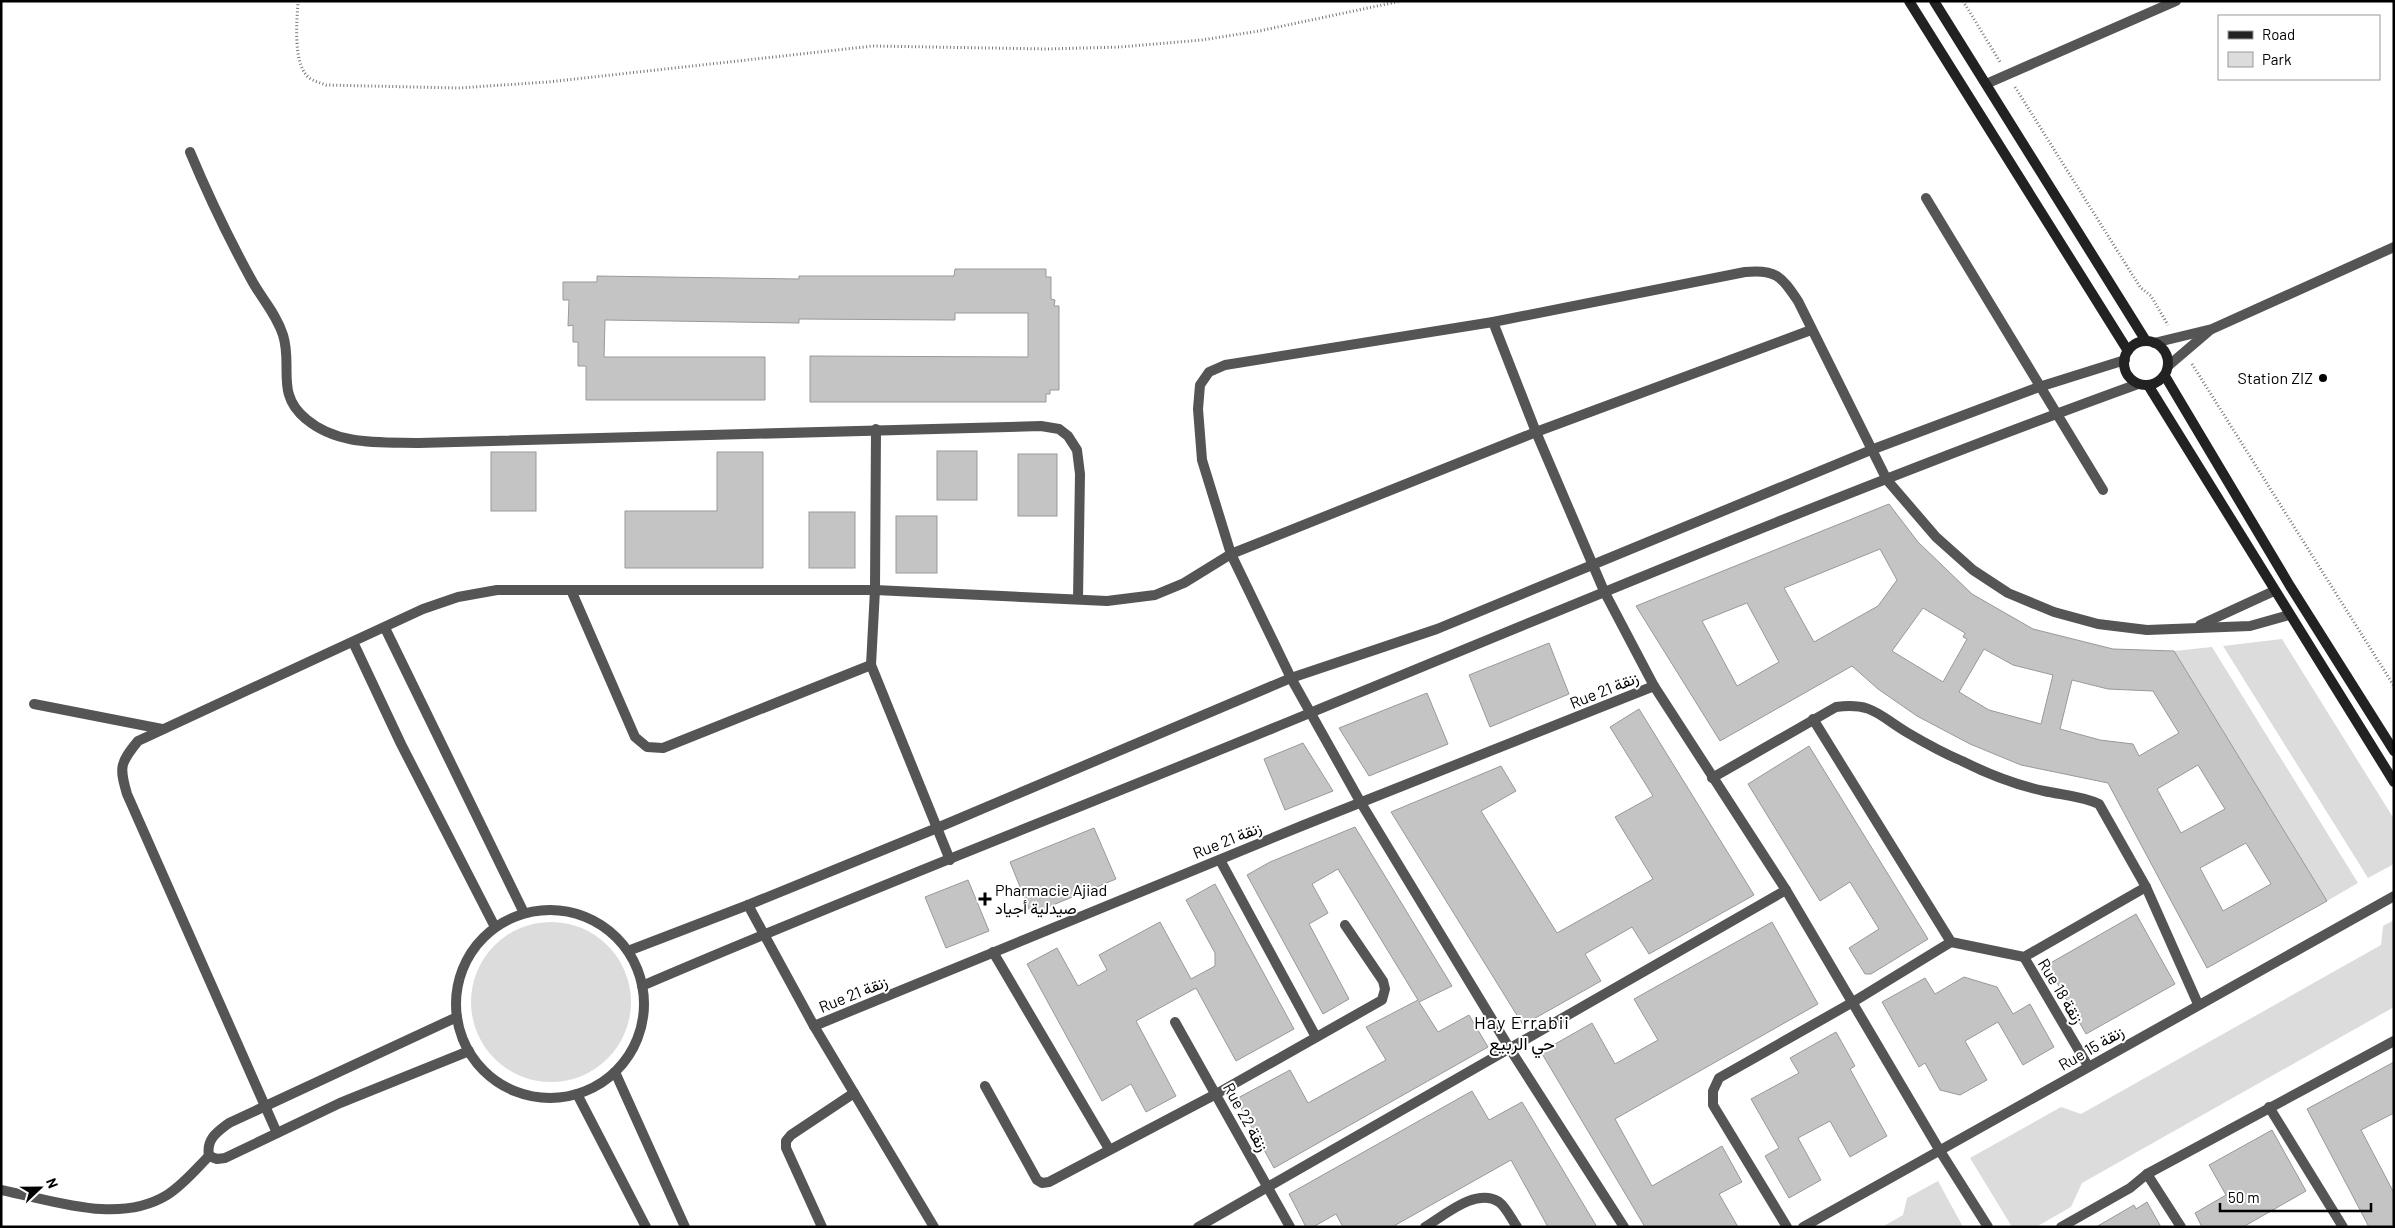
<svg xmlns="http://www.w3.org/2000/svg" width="2395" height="1228" viewBox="0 0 2395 1228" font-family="Barlow,Vazirmatn,sans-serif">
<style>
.green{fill:#dcdcdc}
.building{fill:#c4c4c4;stroke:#999;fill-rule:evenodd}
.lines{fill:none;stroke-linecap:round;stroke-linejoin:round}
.path{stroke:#777;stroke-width:3;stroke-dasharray:1 2.5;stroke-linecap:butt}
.minor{stroke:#555;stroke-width:10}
.secondary{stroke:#222;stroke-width:10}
.poi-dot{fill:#000;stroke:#fff;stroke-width:2}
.labels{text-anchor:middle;stroke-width:4;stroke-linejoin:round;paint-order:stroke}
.poi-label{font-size:16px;fill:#000;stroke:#fff;text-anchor:end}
.street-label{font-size:16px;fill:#000;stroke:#fff}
.neighbourhood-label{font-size:18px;letter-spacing:1px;fill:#000;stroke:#fff}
</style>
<rect width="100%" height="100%" fill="#fff"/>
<g class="green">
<path d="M2282,639L2394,819V864L2368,878L2223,646Z"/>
<path d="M2212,647L2358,883L2327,901L2174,651Z"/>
<path d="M2394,920V1007L2082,1183L2071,1207L2036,1227H2012L1970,1158L2061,1107L2081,1114L2381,945L2383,926Z"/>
<circle cx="551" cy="1002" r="80"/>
<path d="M1938,1181L1963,1227H1882L1903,1215L1907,1198Z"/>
</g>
<g class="building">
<path d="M955,269H1046V277H1051V299L1055,300L1054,306H1059V390H1050V394H1046V402H810V356L1028,357V313H955V320L799,319V323L605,320L604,357H765V400H586V366H578V342H573V325L568,326L569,300H563V282H597V276L799,279V276H954Z"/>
<rect x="937" y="451" width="40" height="49"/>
<rect x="491" y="452" width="45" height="59"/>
<path d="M717,452H763V568H625V511H717Z"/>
<rect x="1018" y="454" width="39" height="62"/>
<path d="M1889,504L1918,542L1972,594L2033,629L2113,649L2174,651L2327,901L2207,968L2108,783L2021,765L1970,744L1917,716L1878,689L1852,666L1720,741L1636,606ZM1880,549L1897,580L1878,606L1814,642L1784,588ZM1747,603L1779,662L1737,686L1702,621ZM1923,608L1965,633L1963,637L1967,639L1943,682L1892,651ZM1984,649L2013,665L2053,675L2041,724L1989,710L1959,692ZM2072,680L2108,689L2153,691L2179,733L2139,756L2133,744L2100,740L2060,729ZM2198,765L2225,809L2181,833L2157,789ZM2246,843L2271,884L2223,911L2200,868Z"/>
<rect x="809" y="512" width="46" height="56"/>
<rect x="896" y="516" width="41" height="57"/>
<path d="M1549,643L1569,694L1490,727L1469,675Z"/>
<path d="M1427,693L1448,744L1369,776L1339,728Z"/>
<path d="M1639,709L1754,895L1649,954L1632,927L1585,954L1601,981L1523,1025L1391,812L1501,766L1516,791L1481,811L1557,933L1653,879L1615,817L1653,796L1610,727Z"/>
<path d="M1303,743L1333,791L1285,810L1264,759Z"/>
<path d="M1809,746L1928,939L1871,974H1865L1849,948L1879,929L1850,882L1820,901L1748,784Z"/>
<path d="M1355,827L1452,986L1419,1002L1438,1032L1469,1015L1488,1047L1274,1168L1236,1099L1290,1070L1308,1103L1386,1060L1366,1027L1418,1000L1338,869L1312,884L1328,913L1309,924L1349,999L1323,1014L1247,875L1270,862Z"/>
<path d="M1094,828L1116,879L1031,914L1010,862Z"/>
<path d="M968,880L989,931L946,948L925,897Z"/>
<path d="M1215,884L1294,1029L1236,1061L1196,988L1136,1021L1176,1096L1146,1112L1131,1084L1102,1101L1027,964L1057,948L1078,986L1107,970L1099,955L1160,922L1191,979L1215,966V953L1186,900Z"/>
<path d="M2136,914L2175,984L2086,1034L2047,965Z"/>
<path d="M1772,922L1818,1004L1615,1119L1652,1186L1722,1146L1742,1182L1719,1194L1738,1227H1645L1541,1052L1592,1023L1615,1064L1658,1040L1634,999Z"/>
<path d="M1964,977L1997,987L2013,1014L2030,1004L2054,1047L2023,1065L1998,1022L1965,1041L1987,1080L1960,1095L1940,1090L1925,1063L1919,1067L1882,1002L1925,978L1935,994Z"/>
<path d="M1836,1032L1855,1066L1850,1069L1887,1136L1850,1157L1830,1121L1798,1138L1821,1180L1789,1198L1765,1156L1779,1148L1751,1099L1799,1073L1790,1058Z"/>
<path d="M2394,1062V1113L2361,1130L2394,1193V1227H2369L2307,1109Z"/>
<path d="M1472,1091L1489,1120L1522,1102L1597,1227H1548L1511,1160L1392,1227H1343L1336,1214L1313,1227H1306L1289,1194Z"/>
<path d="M2272,1130L2306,1191L2243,1227H2202L2195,1213L2226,1195L2209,1165Z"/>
<path d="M2147,1202L2161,1227H2096L2134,1205L2136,1209Z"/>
</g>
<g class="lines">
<g class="path">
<path d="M298,1C297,21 292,68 311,79C316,82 321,83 326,85L458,88L548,82L873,46L1048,49L1120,47L1202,40L1259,31L1401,1"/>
<path d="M1963,1L2000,62"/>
<path d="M2015,87L2140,287L2151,296L2168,325"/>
<path d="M2192,364L2394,686"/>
</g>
<g class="minor">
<path d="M1986,84L2176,1"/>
<path d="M190,152C208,195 228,237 251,279C261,298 276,313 283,335C293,366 275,394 306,419C338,446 380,442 419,443L1041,426L1059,429L1068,436L1077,450L1080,474L1078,599"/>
<path d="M1926,198L2103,490"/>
<path d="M1493,322L1536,432L1604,591L1654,686L1786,890L1940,1151L1988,1227"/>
<path d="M2154,343L2212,329L2394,247"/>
<path d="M2168,366L2209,331"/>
<path d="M876,429L875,590L871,665L950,860"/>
<path d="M571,590L635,737L647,747L663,748L871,665"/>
<path d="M2200,625L2274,591"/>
<path d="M385,628L524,913"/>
<path d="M353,642L401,744L495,927"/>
<path d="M34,704L162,729"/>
<path d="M1813,719L1951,942L2024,957L2146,887"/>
<path d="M1712,778L1836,707C1873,702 1879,716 1908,733C1925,743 1943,753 1962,761C1988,774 2016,785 2044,791C2063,795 2082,796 2099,804L2146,887L2198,1004"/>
<path d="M1220,860L1316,1037"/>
<path d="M748,905L814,1026L934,1227"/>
<circle cx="550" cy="1004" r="94"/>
<path d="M628,951L748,905L937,828L1291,678L1437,629L1871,450L2039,387L2125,360"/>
<path d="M993,952L1109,1149"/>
<path d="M2024,957L2088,1066"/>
<path d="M642,986C863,891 1088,805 1310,713C1585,600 1859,485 2138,384"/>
<path d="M1175,1022L1290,1227"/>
<path d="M814,1026L1304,825L1654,686"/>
<path d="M615,1072L685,1227"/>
<path d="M985,1086L1037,1180L1042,1183L1049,1182L1216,1094L1382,1000L1385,989L1383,981L1345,925"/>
<path d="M577,1094L646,1227"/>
<path d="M2269,1107L2343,1227"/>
<path d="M277,1133L127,794C119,767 120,763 138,741L423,609L458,597L497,590H875L1107,601L1155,595L1184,583L1231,554L1536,432L1811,330"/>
<path d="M209,1156C206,1139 217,1132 229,1123L457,1017"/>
<path d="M209,1156L217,1159L225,1158L340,1103L469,1051"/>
<path d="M2147,1174L2181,1227"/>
<path d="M1,1190C53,1200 118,1225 167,1195C183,1185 196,1169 209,1156"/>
<path d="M822,1227L786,1148V1141L791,1135L854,1093"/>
<path d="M1198,1227L1786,890"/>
<path d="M1425,1227C1445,1215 1476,1187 1499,1202C1506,1207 1512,1220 1517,1227"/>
<path d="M1624,1227L1510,1049L1361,803L1291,678L1231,554L1202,460L1198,409L1200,385L1209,372L1225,365L1493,322L1745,272C1776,269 1781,276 1798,301L1887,480L1936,537L1973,570L2008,593L2054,612L2098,624L2147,630L2250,626L2289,615"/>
<path d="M1787,1227L1713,1105V1091L1719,1078L1853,1002L1951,942"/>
<path d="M1803,1227L2394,896"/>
<path d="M2061,1227L2130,1188L2147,1174L2394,1041"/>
</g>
<g class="secondary">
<path d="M1909,1L2128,351"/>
<path d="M1934,1L2146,341"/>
<circle cx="2146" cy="363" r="22"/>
<path d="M2165,376L2290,586L2394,751"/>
<path d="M2148,385L2394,782"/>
</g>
</g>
<g class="poi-dot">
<circle cx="2323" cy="378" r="5"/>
<path d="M982.5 891.5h5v5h5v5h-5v5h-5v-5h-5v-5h5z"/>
</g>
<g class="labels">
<g class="poi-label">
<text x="2313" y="384">Station ZIZ</text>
<text x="995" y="896" text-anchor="start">Pharmacie Ajiad<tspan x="995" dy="18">صيدلية أجياد</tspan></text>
</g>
<g class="street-label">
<text transform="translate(1604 690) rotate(-22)" y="6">Rue 21 زنقة</text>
<text transform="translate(1227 840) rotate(-22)" y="6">Rue 21 زنقة</text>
<text transform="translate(2061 991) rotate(59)" y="6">Rue 18 زنقة</text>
<text transform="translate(853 994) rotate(-22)" y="6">Rue 21 زنقة</text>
<text transform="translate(2091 1048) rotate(-30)" y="6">Rue 15 زنقة</text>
<text transform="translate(1246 1117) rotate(61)" y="6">Rue 22 زنقة</text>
</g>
<g class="neighbourhood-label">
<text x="1522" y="1029">Hay Errabii<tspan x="1522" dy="21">حي الربيع</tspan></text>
</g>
</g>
<rect width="2395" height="1228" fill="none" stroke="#000000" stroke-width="5"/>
<rect x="2218" y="15" width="162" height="65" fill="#ffffff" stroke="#999999"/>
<rect x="2228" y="31" width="25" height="8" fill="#222222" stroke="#999999"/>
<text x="2262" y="40" font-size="15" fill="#000000">Road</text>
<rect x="2228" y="52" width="25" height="15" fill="#dcdcdc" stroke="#999999"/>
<text x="2262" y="65" font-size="15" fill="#000000">Park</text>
<g transform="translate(40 1188) rotate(68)" stroke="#ffffff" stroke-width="4" paint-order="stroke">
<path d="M0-4L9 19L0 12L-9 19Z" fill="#000000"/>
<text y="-8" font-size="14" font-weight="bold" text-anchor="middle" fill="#000000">N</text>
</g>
<path d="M2220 1203v8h151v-8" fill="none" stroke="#000000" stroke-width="2.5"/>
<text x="2228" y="1203" font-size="15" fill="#000000" stroke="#ffffff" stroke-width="4" paint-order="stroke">50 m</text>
</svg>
